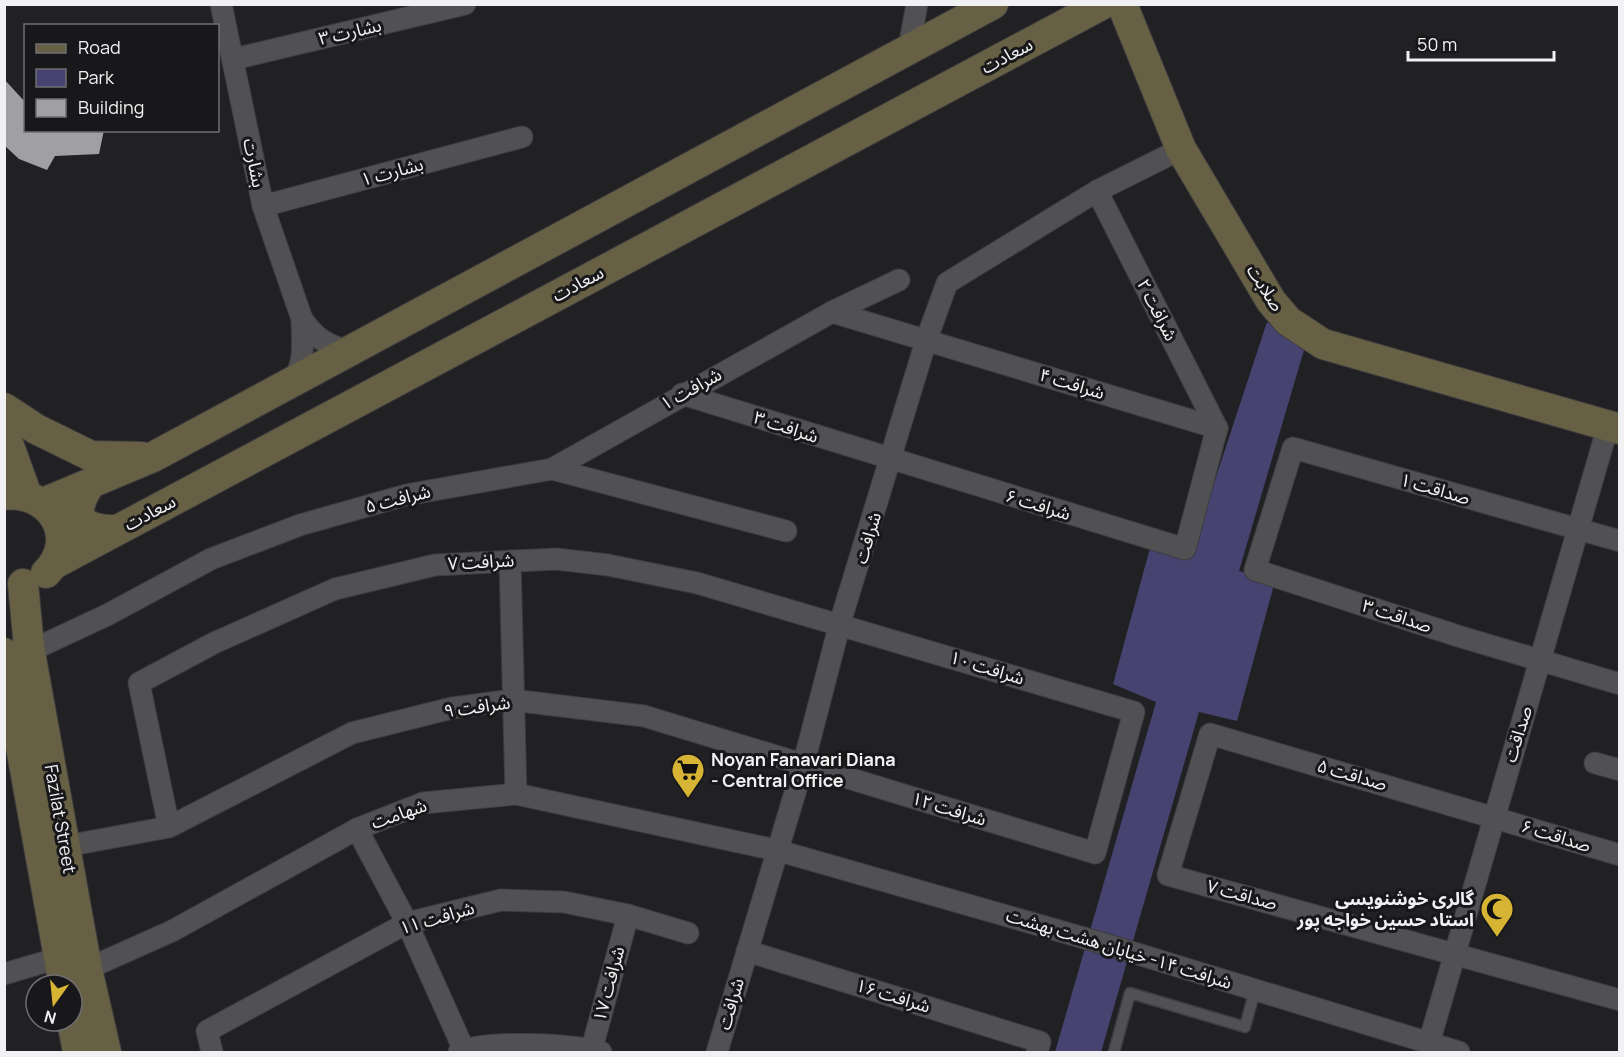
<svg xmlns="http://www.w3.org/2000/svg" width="1624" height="1057" viewBox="0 0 1624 1057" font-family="Manrope,'Noto Sans Arabic',sans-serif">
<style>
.green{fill:#464371}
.building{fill:#a0a0a4}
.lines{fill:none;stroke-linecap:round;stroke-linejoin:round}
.lane-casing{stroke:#3d3d40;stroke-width:13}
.street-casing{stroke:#3d3d40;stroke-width:23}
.secondary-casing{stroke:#3d3d40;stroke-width:32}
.lane{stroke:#515154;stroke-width:10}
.street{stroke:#515154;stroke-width:21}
.secondary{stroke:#686044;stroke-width:30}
.labels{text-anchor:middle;stroke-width:6;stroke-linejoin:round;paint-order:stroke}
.street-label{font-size:18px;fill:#f1f1f3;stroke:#18181a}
.poi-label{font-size:18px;font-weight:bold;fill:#f1f1f3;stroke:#18181a;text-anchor:start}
</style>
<rect width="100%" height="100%" fill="#212123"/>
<path class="green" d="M1267,322L1304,350L1239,571L1275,581L1237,721L1199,712L1101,1052H1055L1156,702L1113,684L1150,548L1190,556Z"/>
<path class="building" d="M4,79L26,103V130H104L99,154L55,156L47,170L19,159L4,145Z"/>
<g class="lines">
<g class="lane-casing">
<path id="lane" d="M1114,1052L1130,993L1245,1027L1255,990"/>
</g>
<g class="street-casing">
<g id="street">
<path d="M221,4L263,206L302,319"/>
<path d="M900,53L910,42L917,4"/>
<path d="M234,59L465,4"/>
<path d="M1097,191L1217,428"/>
<path d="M263,206L522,137"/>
<path d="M832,312L1217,428"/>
<path d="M288,383C307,371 302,339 302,319C315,338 326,345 349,351"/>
<path d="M682,394L1185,549L1217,428"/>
<path d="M552,469L832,312L899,280"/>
<path d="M1620,541L1293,448L1255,570L1458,636L1620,684"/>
<path d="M510,561L516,794"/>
<path d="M30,651L107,615L211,559L300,525L406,495L552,469L786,531"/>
<path d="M1595,763L1620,770"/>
<path d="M357,829L407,923L464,1050"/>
<path d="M66,846L169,827L352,733L452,708L512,700L644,716L1095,853L1134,712L697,583L608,565L556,559L435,565L335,589L214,643L139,683L169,827"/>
<path d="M1620,855L1210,734L1168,875L1620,1000"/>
<path d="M747,951L1040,1042L1037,1052"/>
<path d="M87,969L172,931L357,829L423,803L516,794L776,850L1105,944L1459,1052"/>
<path d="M4,974L58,958"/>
<path d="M1429,1043L1608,426"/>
<path d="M212,1052L207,1031L407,923L501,900L564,902L628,915L688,933"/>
<path d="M459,1052C487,1040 571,1044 601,1052"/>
<path d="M591,1052L628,915"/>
<path d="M717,1052L803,766L840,623L926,341L947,283L1097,191L1181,149"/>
</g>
</g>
<g class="secondary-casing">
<g id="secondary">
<path d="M1122,4L1181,149L1271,301L1288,321L1323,344L1620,429"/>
<path d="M4,408L36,429L91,456L141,457"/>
<path d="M4,432L27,496"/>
<path d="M91,483C69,513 78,531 116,530"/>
<path d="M4,495C50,489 81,538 46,573"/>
<path d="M43,503L153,457L993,4"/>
<path d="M54,564L1103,4"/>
<path d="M23,584L29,647L87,969L106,1052"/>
<path d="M4,653L64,985"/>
<path d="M72,1021L78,1052"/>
</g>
</g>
<use href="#lane" class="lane"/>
<use href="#street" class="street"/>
<use href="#secondary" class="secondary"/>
</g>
<defs>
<g id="supermarket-pin" transform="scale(1.725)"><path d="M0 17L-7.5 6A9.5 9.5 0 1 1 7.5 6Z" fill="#d7b434" stroke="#18181a"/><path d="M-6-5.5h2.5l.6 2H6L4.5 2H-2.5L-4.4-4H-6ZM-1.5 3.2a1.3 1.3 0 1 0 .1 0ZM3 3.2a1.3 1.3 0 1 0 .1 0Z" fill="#111"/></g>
<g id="mosque-pin" transform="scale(1.725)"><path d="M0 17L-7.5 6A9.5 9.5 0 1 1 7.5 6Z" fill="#d7b434" stroke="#18181a"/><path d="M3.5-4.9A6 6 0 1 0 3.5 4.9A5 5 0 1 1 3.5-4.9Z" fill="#111"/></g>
</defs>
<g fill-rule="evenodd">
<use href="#supermarket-pin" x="688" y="770"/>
<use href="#mosque-pin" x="1497" y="909"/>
</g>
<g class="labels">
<g class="street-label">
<text transform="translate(350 32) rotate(-13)" y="6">بشارت ۳</text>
<text transform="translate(1007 56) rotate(-28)" y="6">سعادت</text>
<text transform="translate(254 163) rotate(79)" y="6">بشارت</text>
<text transform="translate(392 172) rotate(-15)" y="6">بشارت ۱</text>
<text transform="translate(578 284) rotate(-28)" y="6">سعادت</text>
<text transform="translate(1265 288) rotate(57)" y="6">صلابت</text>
<text transform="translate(1157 310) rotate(63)" y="6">شرافت ۲</text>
<text transform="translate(1072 384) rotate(17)" y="6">شرافت ۴</text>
<text transform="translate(691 389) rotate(-29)" y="6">شرافت ۱</text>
<text transform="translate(786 427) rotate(18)" y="6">شرافت ۳</text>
<text transform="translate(1435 489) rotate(16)" y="6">صداقت ۱</text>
<text transform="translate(398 499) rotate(-14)" y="6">شرافت ۵</text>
<text transform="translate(1038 505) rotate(17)" y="6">شرافت ۶</text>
<text transform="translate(150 513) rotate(-28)" y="6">سعادت</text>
<text transform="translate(868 538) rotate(-73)" y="6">شرافت</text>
<text transform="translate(481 562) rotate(-3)" y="6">شرافت ۷</text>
<text transform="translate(1397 616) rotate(18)" y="6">صداقت ۳</text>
<text transform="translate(987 668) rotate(17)" y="6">شرافت ۱۰</text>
<text transform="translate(477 707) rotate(-8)" y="6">شرافت ۹</text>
<text transform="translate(1518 734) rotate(-73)" y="6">صداقت</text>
<text transform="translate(1352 775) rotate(16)" y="6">صداقت ۵</text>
<text transform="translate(949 809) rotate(17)" y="6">شرافت ۱۲</text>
<text transform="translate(399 814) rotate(-19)" y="6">شهامت</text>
<text transform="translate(60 819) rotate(80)" y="6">Fazilat Street</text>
<text transform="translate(1556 836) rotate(17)" y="6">صداقت ۶</text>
<text transform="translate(1242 895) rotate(15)" y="6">صداقت ۷</text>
<text transform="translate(437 918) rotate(-16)" y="6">شرافت ۱۱</text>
<text transform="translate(1119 949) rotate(17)" y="6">شرافت ۱۴- خیابان هشت بهشت</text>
<text transform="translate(609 984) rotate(-75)" y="6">شرافت ۱۷</text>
<text transform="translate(893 996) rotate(17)" y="6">شرافت ۱۶</text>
<text transform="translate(731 1004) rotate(-74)" y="6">شرافت</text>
</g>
<g class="poi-label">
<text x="711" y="766">Noyan Fanavari Diana<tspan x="711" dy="21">- Central Office</tspan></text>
<text x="1474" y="905" text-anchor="end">گالری خوشنویسی<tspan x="1474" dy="21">استاد حسین خواجه پور</tspan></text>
</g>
</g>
<rect width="1624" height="1057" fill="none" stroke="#f1f1f3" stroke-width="12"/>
<rect x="24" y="24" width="195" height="108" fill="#18181a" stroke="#6f6f71" stroke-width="1.5"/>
<rect x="36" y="44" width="30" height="9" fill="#686044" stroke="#6f6f71" stroke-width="1.5"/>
<text x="78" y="54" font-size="18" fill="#f1f1f3">Road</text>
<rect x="36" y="69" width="30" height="18" fill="#464371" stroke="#6f6f71" stroke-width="1.5"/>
<text x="78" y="84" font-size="18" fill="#f1f1f3">Park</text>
<rect x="36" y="99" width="30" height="18" fill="#a0a0a4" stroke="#6f6f71" stroke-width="1.5"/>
<text x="78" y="114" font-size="18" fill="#f1f1f3">Building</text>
<g transform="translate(54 1003) rotate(195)"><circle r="28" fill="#18181a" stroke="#6f6f71" stroke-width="1.5"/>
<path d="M0-4.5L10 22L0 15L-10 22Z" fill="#d7b434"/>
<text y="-9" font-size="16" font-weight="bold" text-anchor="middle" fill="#f1f1f3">N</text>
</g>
<path d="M1408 51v9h146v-9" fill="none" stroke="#f1f1f3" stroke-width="3"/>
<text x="1417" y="51" font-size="18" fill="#f1f1f3" stroke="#18181a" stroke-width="4.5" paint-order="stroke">50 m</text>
</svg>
